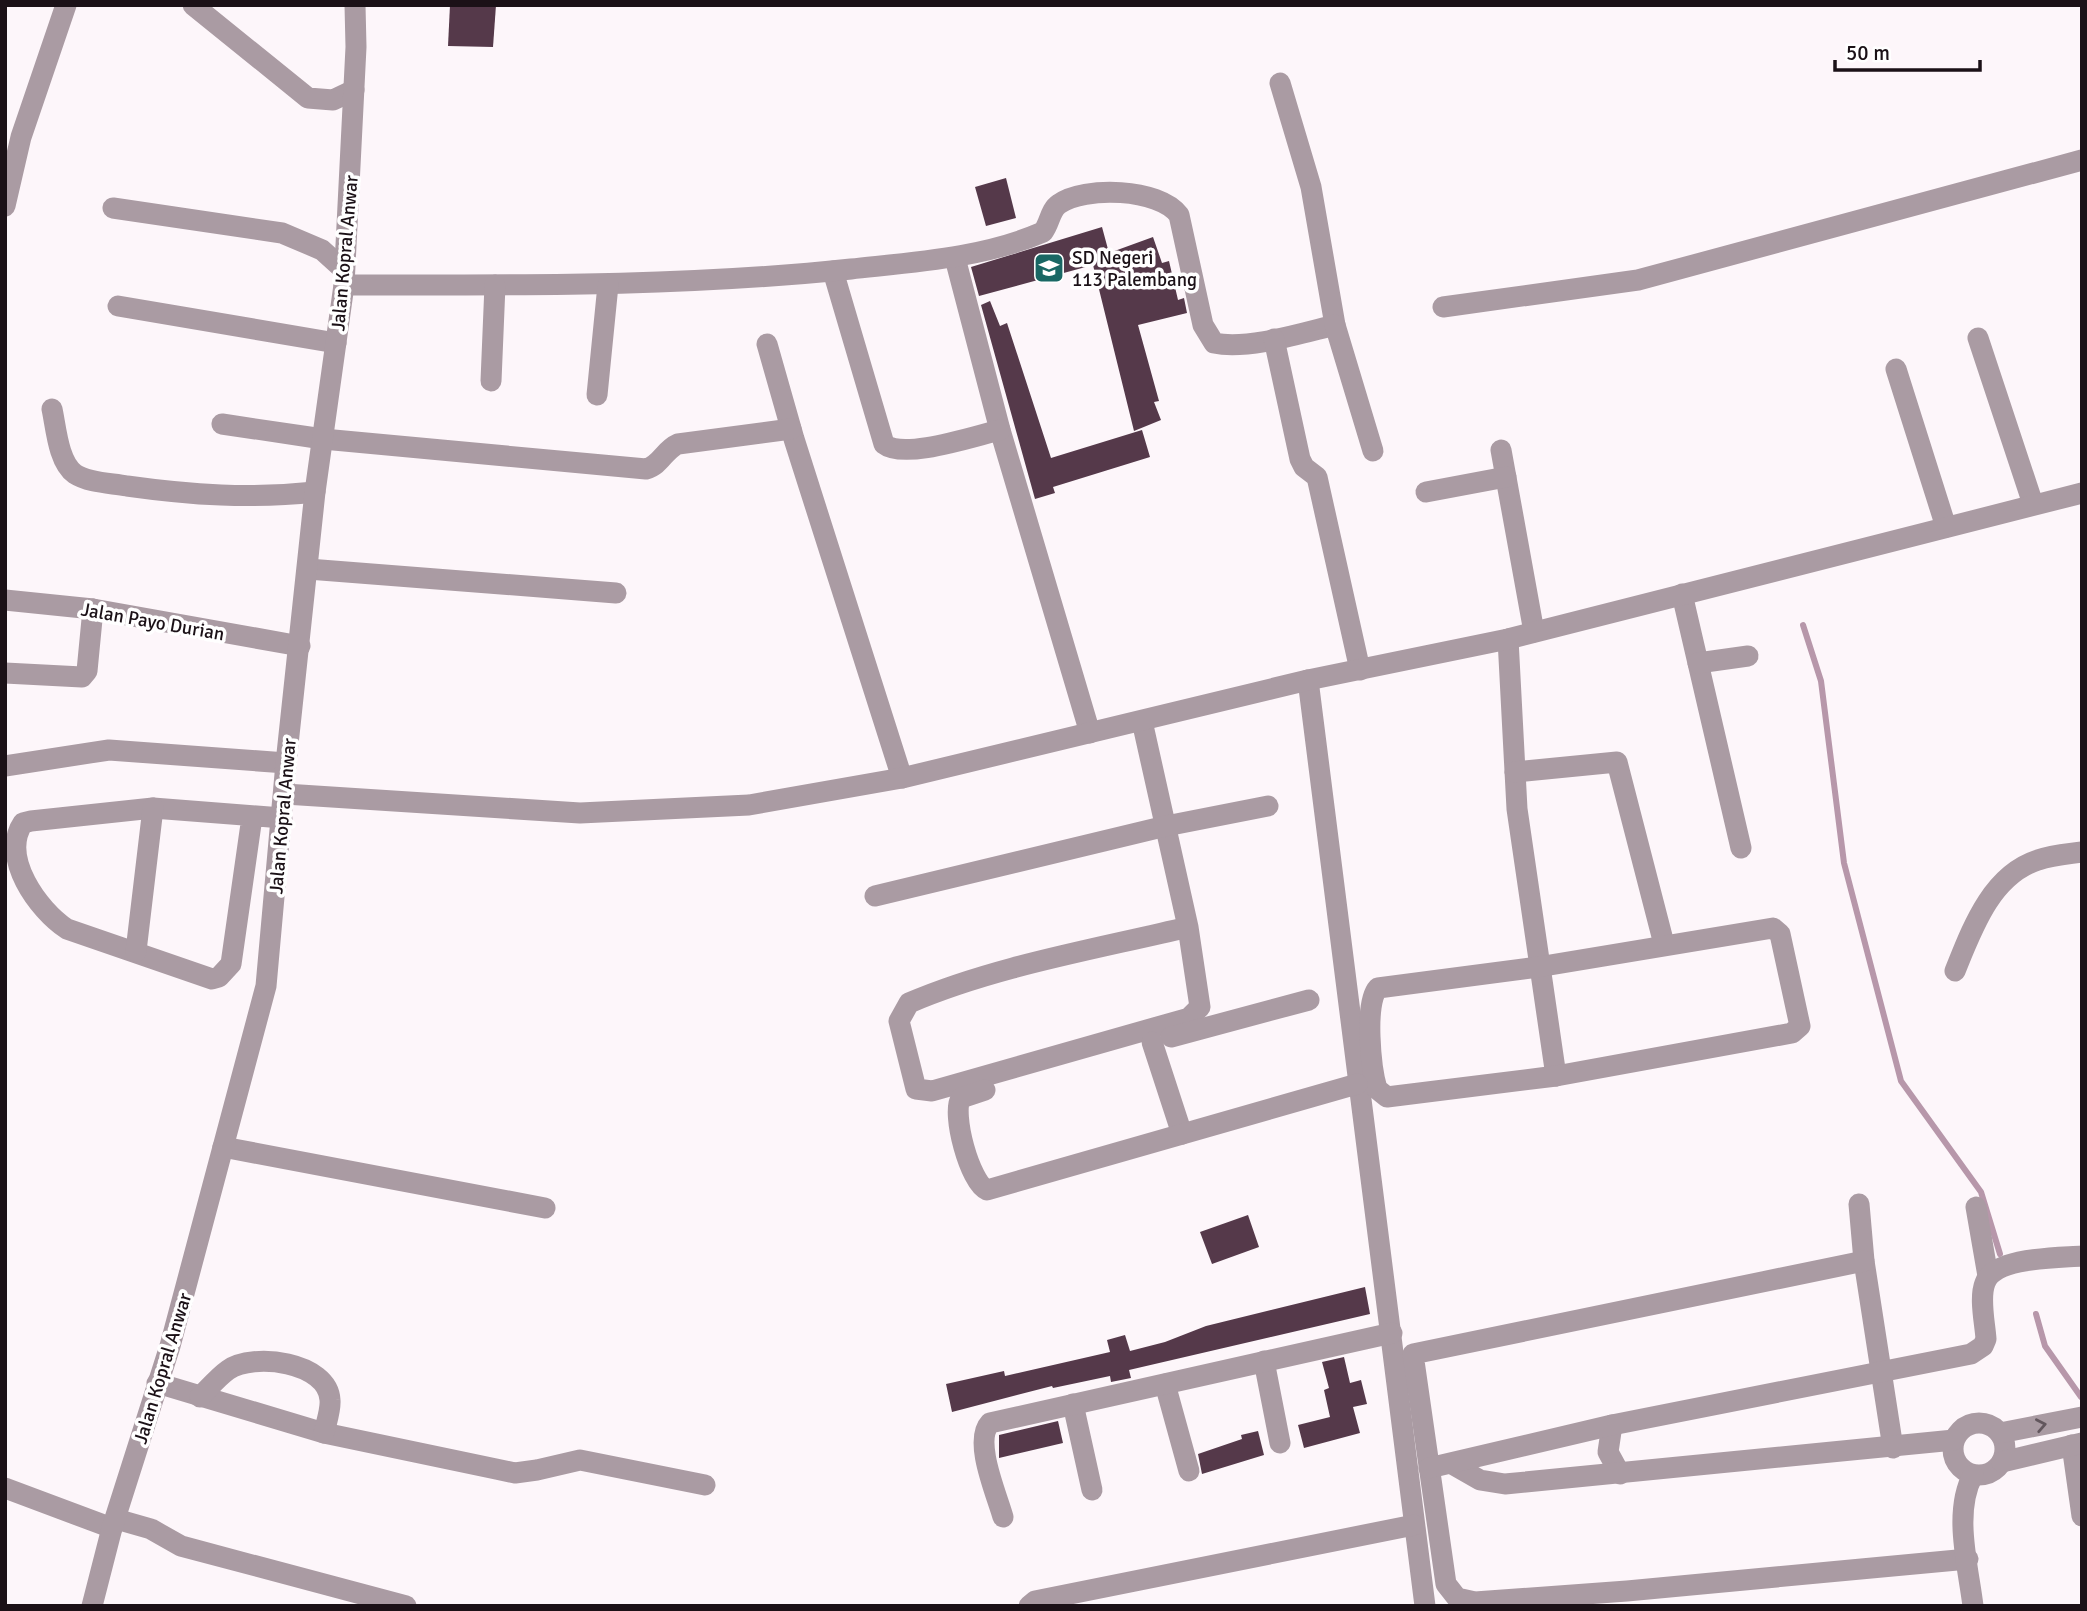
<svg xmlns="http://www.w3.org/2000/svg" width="2087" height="1611" viewBox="0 0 2087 1611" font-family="Signika,sans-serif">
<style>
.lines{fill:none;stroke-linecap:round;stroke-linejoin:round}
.stream{stroke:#b797aa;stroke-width:6}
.building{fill:#55394a}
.minor{stroke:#aa9ba3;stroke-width:21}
.oneway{stroke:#62565d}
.labels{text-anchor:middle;stroke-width:7;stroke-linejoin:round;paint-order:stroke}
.street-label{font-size:19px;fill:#1b1117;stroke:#fff}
.poi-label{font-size:19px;fill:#1b1117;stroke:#fff;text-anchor:start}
</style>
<rect width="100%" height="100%" fill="#fdf6fa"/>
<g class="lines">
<g class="stream">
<path d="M1803,625L1821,681L1844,863L1901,1081L1981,1192L2000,1254"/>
<path d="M2036,1314L2045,1346L2081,1397"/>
</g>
</g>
<g class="building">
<path d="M450,5H496L493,47L448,46Z"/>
<path d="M1006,178L1016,218L986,226L975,187Z"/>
<path d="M1102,227L1109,253L1153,237L1162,263L1169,261L1178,300L1184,298L1187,313L1138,325L1159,401L1154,402L1161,420L1134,431L1093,265L979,296L971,267Z"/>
<path d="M990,301L1000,326L1007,323L1051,458L1142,430L1150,457L1053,487L1055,493L1035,499L981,305Z"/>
<path d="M1248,1215L1259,1247L1212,1264L1200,1232Z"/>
<path d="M1365,1287L1370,1314L1129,1370L1131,1378L1111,1382L1110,1376L1053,1388L1052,1386L952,1412L946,1384L1004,1371L1005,1376L1110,1352L1107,1340L1125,1335L1130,1351L1165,1342L1206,1326Z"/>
<path d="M1344,1357L1350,1383L1361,1380L1367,1404L1353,1407L1360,1433L1304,1448L1298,1425L1330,1417L1324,1390L1329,1388L1322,1362Z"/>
<path d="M1058,1421L1063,1443L999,1458V1435Z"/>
<path d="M1258,1431L1264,1455L1202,1474L1198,1454L1242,1439L1241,1435Z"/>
</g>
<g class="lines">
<g class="minor">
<path d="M193,5L308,98L333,100L354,90"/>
<path d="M5,206L21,137L66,5"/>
<path d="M113,208L282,233L322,250L343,269"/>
<path d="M955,258L1000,430L1090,733"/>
<path d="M833,271L884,444C904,460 974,436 1000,430"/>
<path d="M344,285C513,285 682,287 851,269C915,262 983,258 1043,232C1050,223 1050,210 1059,204C1084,186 1159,188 1179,215L1203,325L1214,343C1248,350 1302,333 1335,325L1311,187L1280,83"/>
<path d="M118,306L336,343"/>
<path d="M1443,307L1638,280L2082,160"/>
<path d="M1335,325L1373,451"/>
<path d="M1978,338L2033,504"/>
<path d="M1274,339L1300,459L1304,467L1317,477L1360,670"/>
<path d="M767,344L794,439L902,778"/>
<path d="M1896,369L1946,527"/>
<path d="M491,381L495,285"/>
<path d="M597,395L608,285"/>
<path d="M52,409C56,427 58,462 75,474C89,483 111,483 127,486C191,495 251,499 315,492"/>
<path d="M222,424L323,439L646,469C661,465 664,450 678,444L791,429"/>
<path d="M1501,450L1534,632"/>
<path d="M1426,492L1506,477"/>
<path d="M308,569L616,593"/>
<path d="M1682,594L1741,848"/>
<path d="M5,600L93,609L300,646"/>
<path d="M1508,639L1517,809L1556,1076"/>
<path d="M1698,663L1748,656"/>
<path d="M5,673L82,677L87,671L93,609"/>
<path d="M1308,680L1425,1606"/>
<path d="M1142,721L1188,927L1200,1007L1189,1018L932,1091L916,1089L899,1021L909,1003C995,966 1097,949 1188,927"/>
<path d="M5,766L109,750L286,763"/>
<path d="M1515,772L1617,762L1664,944"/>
<path d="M285,794L580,813L749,805L902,778L1308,680L1508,639L2082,493"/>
<path d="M252,817L231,964L219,977L212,979L67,929C38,910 0,857 23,823L31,821L153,808L282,818"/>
<path d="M875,896L1166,826L1268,806"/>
<path d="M1773,928L1780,934L1800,1026L1792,1033L1556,1076L1387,1097L1377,1089C1371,1069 1364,1003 1378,988L1538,967Z"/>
<path d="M136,951L153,808"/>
<path d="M1955,971C1972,929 1991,875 2038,860C2052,855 2068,854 2082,852"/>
<path d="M1171,1037L1309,1000"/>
<path d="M1152,1042L1182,1134"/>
<path d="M985,1090L961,1098C951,1113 970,1183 987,1190L1357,1084"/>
<path d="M223,1147L545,1208"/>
<path d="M1859,1204L1864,1261L1893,1448"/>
<path d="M1976,1207L1988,1276"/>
<path d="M1864,1261L1413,1354L1446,1584L1457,1598L1475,1602L1627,1591L1968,1559"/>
<path d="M1264,1361L1280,1443"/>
<path d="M157,1383L324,1433L496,1469L515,1473L537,1470L580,1460L705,1485"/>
<path d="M1165,1384L1189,1471"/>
<path d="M200,1397C209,1388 218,1377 228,1370C253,1352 328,1362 330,1400C331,1410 326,1423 324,1433"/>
<path d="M1073,1404L1092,1490"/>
<circle cx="1979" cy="1449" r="26"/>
<path d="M1612,1425L1608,1452L1620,1474"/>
<path d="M2000,1433L2082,1417"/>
<path d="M2072,1445L2082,1516"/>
<path d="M2002,1462L2082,1443"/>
<path d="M1452,1464L1480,1480L1505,1484L1954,1440"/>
<path d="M1429,1468L1612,1425L1971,1354L1983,1346L1986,1339C1985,1323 1979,1298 1985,1283C1994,1257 2057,1258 2082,1256"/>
<path d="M1973,1475C1953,1512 1968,1565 1973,1606"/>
<path d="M5,1488L112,1528"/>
<path d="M1003,1517C997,1495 973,1441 990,1423L1392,1333"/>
<path d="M116,1519L151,1529L181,1546L406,1606"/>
<path d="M92,1606L112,1528L170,1346L266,986L286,763L315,492L344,285L356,47L355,5"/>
<path d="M1029,1606L1035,1601L1414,1525"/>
</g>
</g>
<defs><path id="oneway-chevron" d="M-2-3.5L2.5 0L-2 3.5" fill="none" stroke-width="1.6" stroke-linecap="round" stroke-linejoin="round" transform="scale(1.75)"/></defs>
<use class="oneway" href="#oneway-chevron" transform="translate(2041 1425) rotate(-11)"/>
<defs>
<g id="school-square" transform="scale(1.575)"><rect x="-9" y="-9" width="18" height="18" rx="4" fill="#196764" stroke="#fff"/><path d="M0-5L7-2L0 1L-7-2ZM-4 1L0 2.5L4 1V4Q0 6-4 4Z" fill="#fff"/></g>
</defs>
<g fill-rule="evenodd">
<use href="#school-square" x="1049" y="268"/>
</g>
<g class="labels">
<g class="street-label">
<text transform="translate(344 253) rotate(-85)" y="7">Jalan Kopral Anwar</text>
<text transform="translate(153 621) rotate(10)" y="7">Jalan Payo Durian</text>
<text transform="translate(282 816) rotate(-85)" y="7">Jalan Kopral Anwar</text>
<text transform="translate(162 1368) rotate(-73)" y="7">Jalan Kopral Anwar</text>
</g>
<g class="poi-label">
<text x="1072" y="264">SD Negeri<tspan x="1072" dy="22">113 Palembang</tspan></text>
</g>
</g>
<rect width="2087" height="1611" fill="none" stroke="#1b1117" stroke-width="14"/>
<path d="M1835 60v10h145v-10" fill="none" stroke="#1b1117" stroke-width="3.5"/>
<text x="1846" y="60" font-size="21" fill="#1b1117" stroke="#ffffff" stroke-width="5" paint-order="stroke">50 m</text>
</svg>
